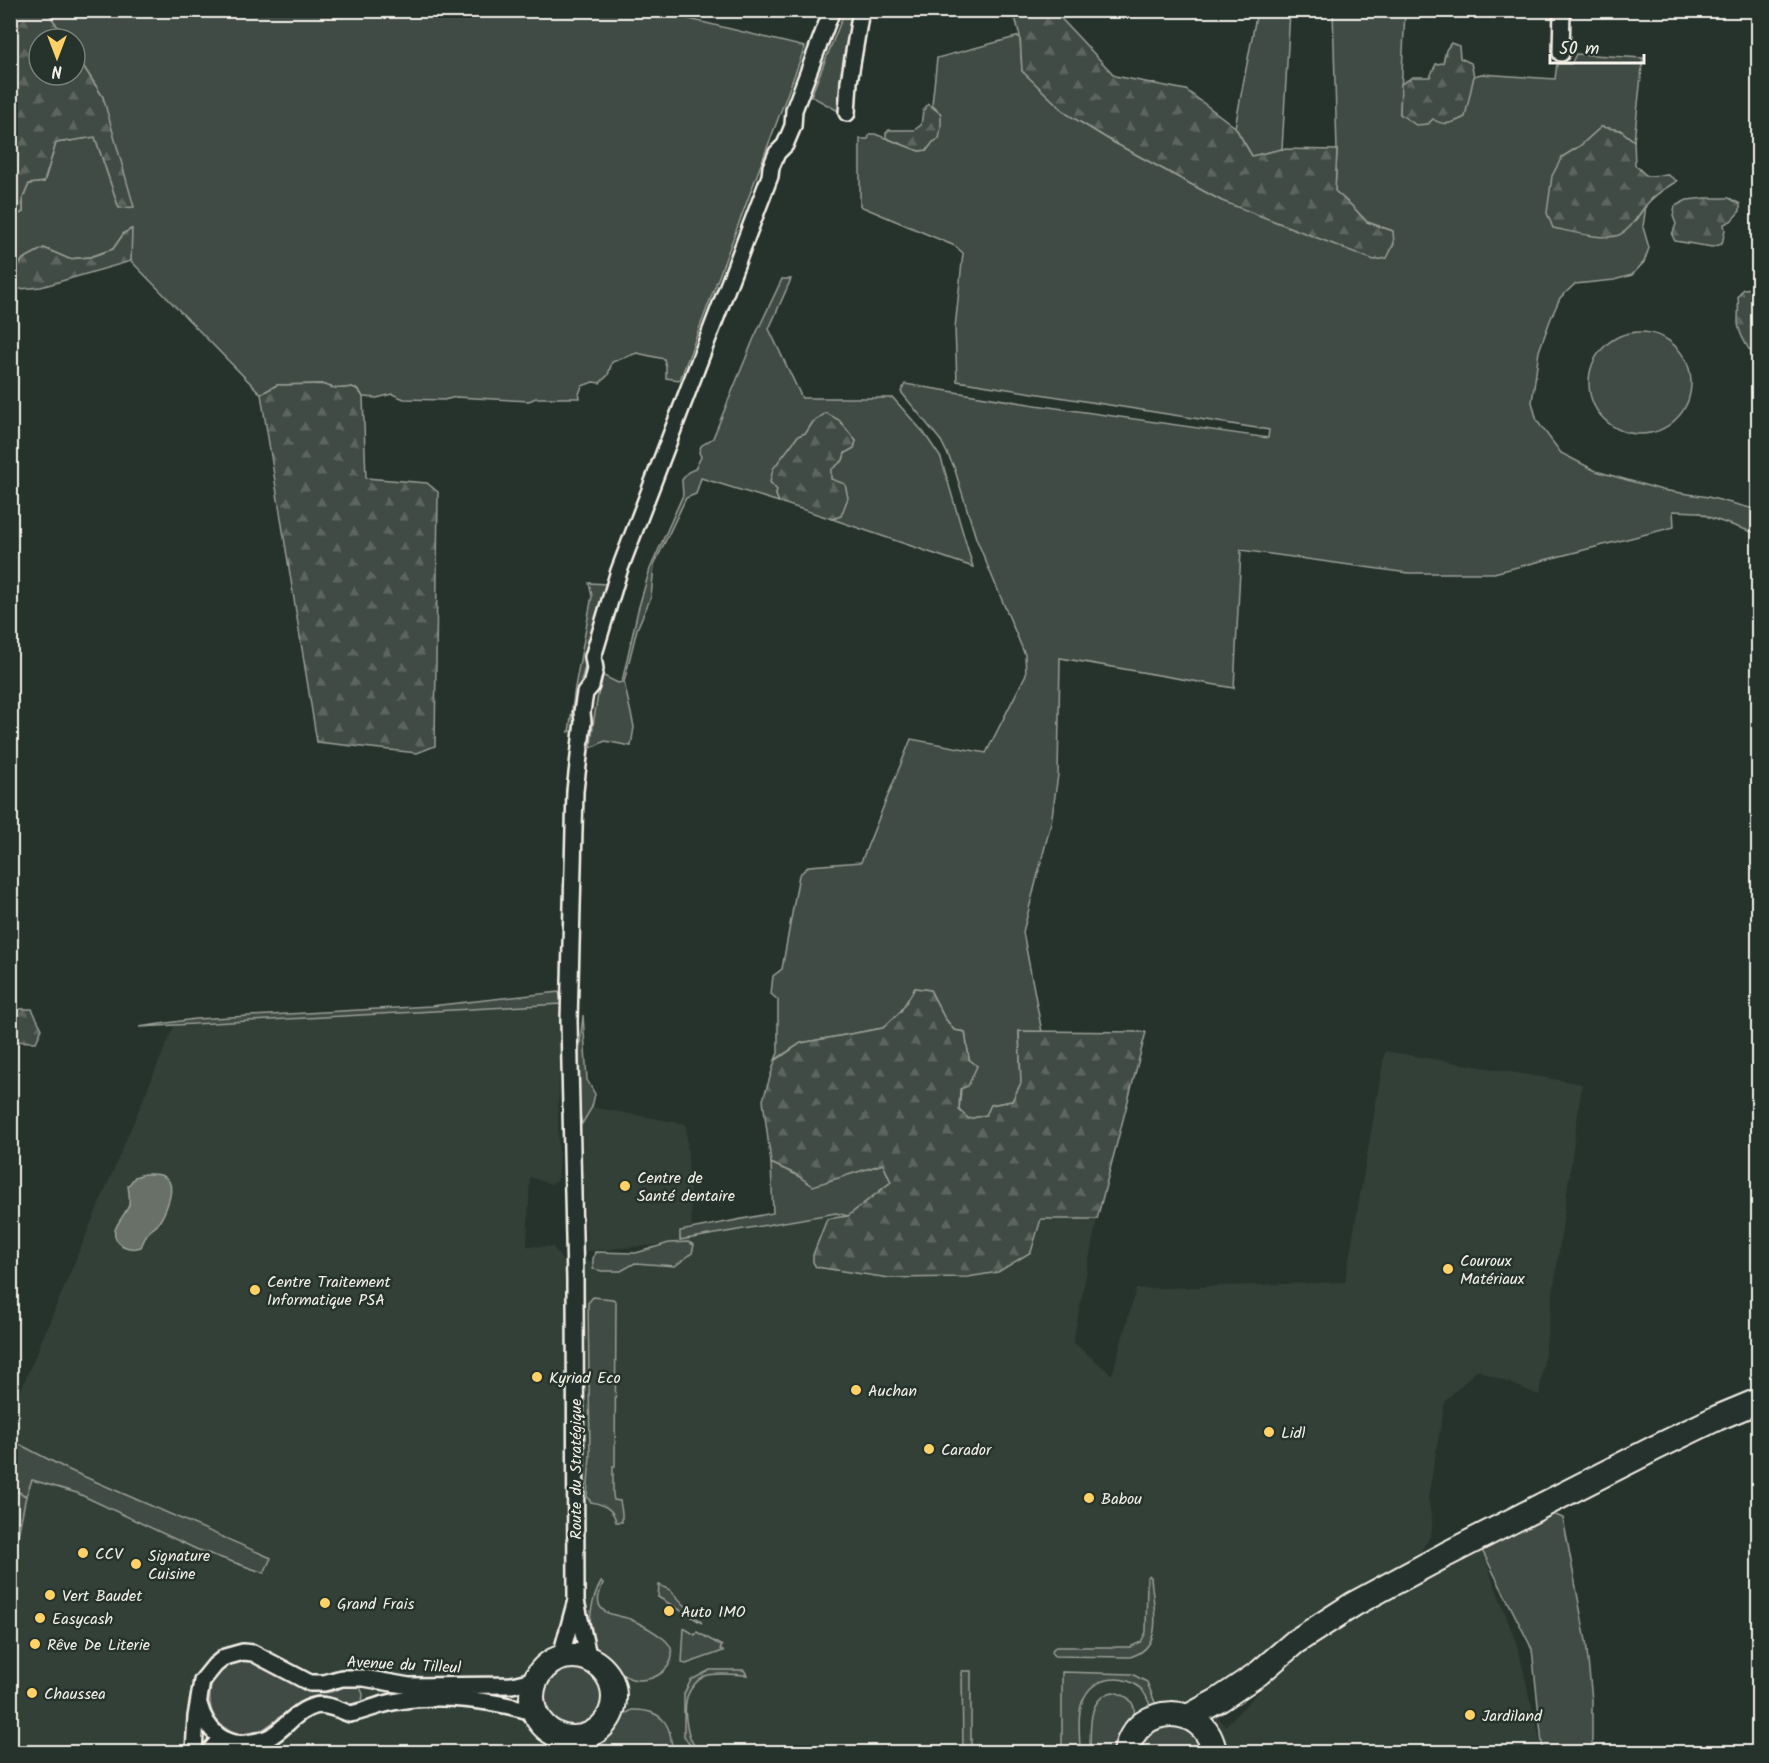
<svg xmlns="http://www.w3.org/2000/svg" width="1769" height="1763" viewBox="0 0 1769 1763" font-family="Kalam,sans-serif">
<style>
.built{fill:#333f39}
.grass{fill:#414b45;stroke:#9a9e96;stroke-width:1.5}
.forest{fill:url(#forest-firs);stroke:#9a9e96;stroke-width:1.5}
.water{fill:#676f68;stroke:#9fa39b;stroke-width:1.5}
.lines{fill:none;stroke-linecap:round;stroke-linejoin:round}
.street-casing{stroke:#f4f1e8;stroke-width:20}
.primary-casing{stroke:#f4f1e8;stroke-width:28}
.street{stroke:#26332d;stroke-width:15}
.primary{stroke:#26332d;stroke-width:24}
.poi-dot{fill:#ffd166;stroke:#26332d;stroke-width:2}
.labels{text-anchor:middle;stroke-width:5;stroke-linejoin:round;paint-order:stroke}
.poi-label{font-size:16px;fill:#f4f1e8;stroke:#26332d;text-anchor:start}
.street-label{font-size:16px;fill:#f4f1e8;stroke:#26332d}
</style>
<defs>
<pattern id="forest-firs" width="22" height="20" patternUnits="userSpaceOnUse" patternTransform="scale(1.5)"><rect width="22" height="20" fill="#414b45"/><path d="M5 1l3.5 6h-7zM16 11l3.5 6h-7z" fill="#5d6560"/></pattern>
</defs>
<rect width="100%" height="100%" fill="#26332d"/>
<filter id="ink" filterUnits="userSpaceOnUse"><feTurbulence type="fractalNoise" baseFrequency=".0167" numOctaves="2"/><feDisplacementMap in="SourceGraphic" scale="12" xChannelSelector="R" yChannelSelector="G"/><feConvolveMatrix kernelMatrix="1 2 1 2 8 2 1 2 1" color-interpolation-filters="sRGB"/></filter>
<g filter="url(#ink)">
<path class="built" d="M562,1004L558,1109L559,1177L556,1182L550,1184L530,1177L527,1246L553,1247L564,1263L590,1261L635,1263L669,1244L586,1251L582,1124L592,1107L686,1124L692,1228L680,1231V1240L836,1213L1031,1252L1041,1219H1097L1073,1342L1112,1375L1136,1289L1345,1282L1385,1051L1582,1084L1539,1395L1477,1370L1445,1401L1428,1498L1432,1519V1531L1428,1540L1419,1554L1362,1588L1206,1702L1225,1726L1273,1677L1338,1623L1481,1548L1518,1648L1543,1752H11V1570L26,1496L31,1480L12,1441L20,1392L174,1026Z"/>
<g class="grass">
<path d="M652,10L805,47L680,380L666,378V367L664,359L637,353L612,362L608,375L600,383L593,382L582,386L579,394L580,398H536L529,401L456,397L444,400L404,399L392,394L377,398L363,397L359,390L352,387L338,389L321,384L277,385L261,394L131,261V229L124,233L113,249L90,257L69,259L44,248L23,259L14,272H11V218L23,212V198L29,184L44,182L56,143L95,137L119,208L103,97L75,53V39H66L47,11Z"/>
<path d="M845,11H854L840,112L811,96Z"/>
<path d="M1257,11H1290L1282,149L1252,156L1235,127Z"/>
<path d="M1333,11H1405L1400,114L1433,119L1469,93L1474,76L1481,74L1555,79L1557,64H1571L1576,54L1643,58L1634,141L1620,130L1601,127L1580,146L1562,157L1635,221L1646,205L1643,227L1649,248L1644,262L1632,275L1614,280L1575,284L1560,298L1551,318L1539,351L1532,402L1537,421L1561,453L1596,471L1662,490L1708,497L1758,510V534L1711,518L1698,512L1673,511L1674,527L1494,573H1408L1241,550L1234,688L1060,658L1058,775L1051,823L1023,932L1042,1032H1019L1021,1083L1012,1101L991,1105L987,1115L969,1119L959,1111L961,1089L969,1059L965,1032L954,1030L944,1017L930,990L915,988L901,1011L883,1028L801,1043L775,1060L778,1053V1000L771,994L773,976L782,969L799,875L809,866L861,862L911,739L986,753L1026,674L1025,655L976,538L954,467L941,441L901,392L905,384L1035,405L1268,438L1269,430L957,381L955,328L963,253L955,246L860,206V139H868L870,134H875L919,151L927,150L933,142L941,114L932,105L937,58L1020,36L1022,71L1067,114L1113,142L1222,201L1393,231L1367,222L1353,207L1335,191L1337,150Z"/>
<path d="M782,279H791L769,329L802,398H893L924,433L941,458L973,567L832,519L841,516L831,479L830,469L843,460L845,453L854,448L856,441L848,433L813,422L806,433L798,436L787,452L776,495L779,502L701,478L696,494L686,498L654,565L651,597L637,629L624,682L634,727L631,746L605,741L591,748C592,723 597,699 602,675L618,683L622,682L638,610L650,569L683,495L682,480L688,472L695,469L701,457L699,452L701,446L713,438L754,338Z"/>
<circle cx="1640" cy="383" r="51"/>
<path d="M589,583L607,584L580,685L573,730L569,732L575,687L592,596Z"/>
<path d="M559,992L562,1004L139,1027L195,1019L431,1006Z"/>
<path d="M583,1015L587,1080L595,1094L592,1107L582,1124C572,1090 580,1050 583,1015Z"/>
<path d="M771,1163L795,1174L813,1185L883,1164L891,1182L848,1216L836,1213L680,1240V1231L773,1213Z"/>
<path d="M688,1242L694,1245L692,1253L675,1266L635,1263L621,1271H602L593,1269V1259L595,1252L636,1253L669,1243Z"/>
<path d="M593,1297L613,1299L616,1302L615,1466H613V1495L614,1500L620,1501L622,1513V1522H616C614,1509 603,1504 591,1502L587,1497L590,1455L588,1303Z"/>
<path d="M11,1440L69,1470L271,1558L264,1573L196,1549L77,1493L32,1480L26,1496L11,1488Z"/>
<path d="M1553,1514L1563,1518L1586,1641L1592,1700V1752H1543L1532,1649L1481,1548Z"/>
<path d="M1149,1576L1151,1577C1153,1606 1166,1647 1130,1657L1054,1656L1052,1653L1053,1649L1056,1647H1130L1141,1642L1146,1632L1147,1578Z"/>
<path d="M601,1582L603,1583C600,1592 595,1602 602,1609C609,1617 624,1615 632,1620C643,1625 655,1632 664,1639C680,1653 670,1671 652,1678C633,1684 625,1677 612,1665C605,1658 598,1653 591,1646C588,1623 590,1602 601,1582Z"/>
<path d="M659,1585L670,1590L702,1623L658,1597Z"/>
<path d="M684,1628L695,1635L697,1632L722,1646L720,1649L723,1651L686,1664L682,1663Z"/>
<path d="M250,1660L264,1665L276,1675L311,1691L320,1693L331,1692L339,1689L348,1683H355L360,1687L363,1694L362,1703L356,1707C341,1703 328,1692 312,1697C281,1705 259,1754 224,1727C213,1719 209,1709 210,1695C210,1681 221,1665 236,1661C240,1660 245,1661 250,1660Z"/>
<circle cx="574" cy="1697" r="29"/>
<path d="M710,1670H744L747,1675C737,1675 714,1672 705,1676C698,1679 690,1688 687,1697C683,1712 687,1744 701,1752H694L684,1736V1694L691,1680Z"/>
<path d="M962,1671H971V1752H963Z"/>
<path d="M1062,1672L1132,1674L1147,1682L1156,1705L1151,1707C1148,1701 1145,1691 1139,1687C1122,1674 1095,1677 1085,1696C1076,1711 1080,1735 1080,1752H1062Z"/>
<path d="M1113,1692C1151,1700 1129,1731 1118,1752H1090C1091,1730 1086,1698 1113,1692Z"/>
<path d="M632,1710C662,1709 672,1724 672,1752H589L596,1742L609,1734L623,1715Z"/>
<path d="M1169,1726C1190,1727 1195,1736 1204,1752H1140C1145,1737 1154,1729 1169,1726Z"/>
</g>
<g class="forest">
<path d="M11,10L47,11L66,39H39V75H75V53L103,97L134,207L119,208L95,137L56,143L44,182L29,184L23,198V212L11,218Z"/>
<path d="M1019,10L1054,11L1115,76L1186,90L1235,127L1252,156L1282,149L1337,150L1335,191L1353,207L1367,222L1393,231L1394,244L1387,258L1374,260L1222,201L1113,142L1067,114L1022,71L1020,36L1015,17Z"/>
<path d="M1451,43L1459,46L1460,58L1471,63L1474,76L1465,117C1453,123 1444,127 1433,119L1428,124L1416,125L1400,114L1401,84L1413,77H1430L1436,64L1443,63L1446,50Z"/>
<path d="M928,104L941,114V127L939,139L933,142L927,150L919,151L886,138V133L889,130H914L921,125L923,111Z"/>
<path d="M1601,127L1620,130L1634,141L1635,165L1647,176L1668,175L1677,181C1666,188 1656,193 1647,204C1638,214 1632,229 1619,235C1604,241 1569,231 1553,228L1547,213L1552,176L1562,157L1580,146Z"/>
<path d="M1706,198H1729L1740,204V211L1731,221L1724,224L1725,230L1722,244L1712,247L1675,241L1672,235L1676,224L1673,216L1675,206L1687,200Z"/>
<path d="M132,229L131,261L41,287L11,290V272H14L23,259L44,248L69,259L90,257L113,249L124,233Z"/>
<path d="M1754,288L1758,290V360C1750,353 1738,333 1738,322C1738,313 1739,306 1738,297L1743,289Z"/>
<path d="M321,384C326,385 331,388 336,388C350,390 354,381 363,397L366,478L427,483L438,492L435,746L417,753L317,742L261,394L277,385Z"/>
<path d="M826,413L839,420L856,441L854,448L845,453L843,460L831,470V479L845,484L848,498L841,516L832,519L779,502L776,495L777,490L770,482L773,469L798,436L806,433L813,422Z"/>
<path d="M915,988L930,990L944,1017L954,1030L965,1032L969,1059L977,1066L968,1086L960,1089L959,1110L969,1119L986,1115L991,1105L1012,1101L1021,1083L1019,1031L1146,1032L1097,1219H1041L1031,1252L998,1272L968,1277L889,1278L816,1267L813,1262V1255L827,1219L848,1216L891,1182L883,1164L813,1186L795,1174L771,1163L763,1100L775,1061L801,1043L883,1028L901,1011Z"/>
<path d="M11,1009H32L42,1029L36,1042L11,1041Z"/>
<path d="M11,1488L26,1496L11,1570Z"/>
</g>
<path class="water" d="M144,1174C152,1174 162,1173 167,1179C177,1188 164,1215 158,1224C155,1228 150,1230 147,1234C145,1237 143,1243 141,1247C135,1249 129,1249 123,1246C103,1233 124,1219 129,1205C130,1199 129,1192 128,1186L135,1177Z"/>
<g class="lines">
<g class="street-casing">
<g id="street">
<path d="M1561,53L1562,10"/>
<path d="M847,113L849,82L861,10"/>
<path d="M560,1659L575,1604"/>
<path d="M589,1660L576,1601L575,1280L569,1021L575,791L583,722L582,712L585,693L591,686L595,669L593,657L619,571L770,176L771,167L777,153L785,145L793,126L794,110L832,10"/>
<path d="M199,1704C206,1730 225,1749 252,1742C258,1741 265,1740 270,1737C286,1728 296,1710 315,1706C325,1703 340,1710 350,1714C366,1711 382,1703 399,1701C442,1694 494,1700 536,1713"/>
<path d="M194,1752L196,1717L202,1681L215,1665L225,1657L243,1652L253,1653L310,1683H324L342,1678H364L409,1686L512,1685L537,1679"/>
<path d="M209,1752L221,1738"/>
</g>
</g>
<g class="primary-casing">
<g id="primary">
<circle cx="573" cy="1697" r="41"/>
<path d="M1188,1717L1219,1700L1259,1673L1295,1642L1354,1604L1445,1555L1655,1448L1717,1418L1758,1401"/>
<path d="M1126,1752C1136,1702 1206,1701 1214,1752"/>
</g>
</g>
<use href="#street" class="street"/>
<use href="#primary" class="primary"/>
</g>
</g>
<g class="poi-dot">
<circle cx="625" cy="1186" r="6"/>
<circle cx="1448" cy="1269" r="6"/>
<circle cx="255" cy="1290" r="6"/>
<circle cx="537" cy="1377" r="6"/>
<circle cx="856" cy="1390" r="6"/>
<circle cx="1269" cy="1432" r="6"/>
<circle cx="929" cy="1449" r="6"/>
<circle cx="1089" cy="1498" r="6"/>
<circle cx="83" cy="1553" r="6"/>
<circle cx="136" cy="1564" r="6"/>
<circle cx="50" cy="1595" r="6"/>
<circle cx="325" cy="1603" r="6"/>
<circle cx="669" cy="1611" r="6"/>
<circle cx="40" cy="1618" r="6"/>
<circle cx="35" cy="1644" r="6"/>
<circle cx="32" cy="1693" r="6"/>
<circle cx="1470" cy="1715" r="6"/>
</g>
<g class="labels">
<g class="poi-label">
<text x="637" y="1183">Centre de<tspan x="637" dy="18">Santé dentaire</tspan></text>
<text x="1460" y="1266">Couroux<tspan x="1460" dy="18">Matériaux</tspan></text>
<text x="267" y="1287">Centre Traitement<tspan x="267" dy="18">Informatique PSA</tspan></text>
<text x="549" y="1383">Kyriad Eco</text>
<text x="868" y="1396">Auchan</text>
<text x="1281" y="1438">Lidl</text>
<text x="941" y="1455">Carador</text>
<text x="1101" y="1504">Babou</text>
<text x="95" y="1559">CCV</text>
<text x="148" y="1561">Signature<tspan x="148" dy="18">Cuisine</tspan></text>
<text x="62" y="1601">Vert Baudet</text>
<text x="337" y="1609">Grand Frais</text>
<text x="681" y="1617">Auto IMO</text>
<text x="52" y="1624">Easycash</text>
<text x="47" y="1650">Rêve De Literie</text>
<text x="44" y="1699">Chaussea</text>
<text x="1482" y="1721">Jardiland</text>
</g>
<g class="street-label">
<text transform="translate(575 1469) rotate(-90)" y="6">Route du Stratégique</text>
<text transform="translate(404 1664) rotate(3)" y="6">Avenue du Tilleul</text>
</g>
</g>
<rect width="1769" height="1763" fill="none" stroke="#26332d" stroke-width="36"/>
<rect x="18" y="18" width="1733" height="1727" fill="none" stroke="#f4f1e8" stroke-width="2" filter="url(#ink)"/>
<g transform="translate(57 57) rotate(180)"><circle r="28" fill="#26332d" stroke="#787f78" stroke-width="1.5"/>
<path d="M0-4.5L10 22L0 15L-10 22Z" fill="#ffd166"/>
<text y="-9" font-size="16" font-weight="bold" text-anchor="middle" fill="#f4f1e8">N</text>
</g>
<path d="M1550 54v9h94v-9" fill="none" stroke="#f4f1e8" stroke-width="3"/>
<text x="1559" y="54" font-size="18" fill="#f4f1e8" stroke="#26332d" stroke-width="4.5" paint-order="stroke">50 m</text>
</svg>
